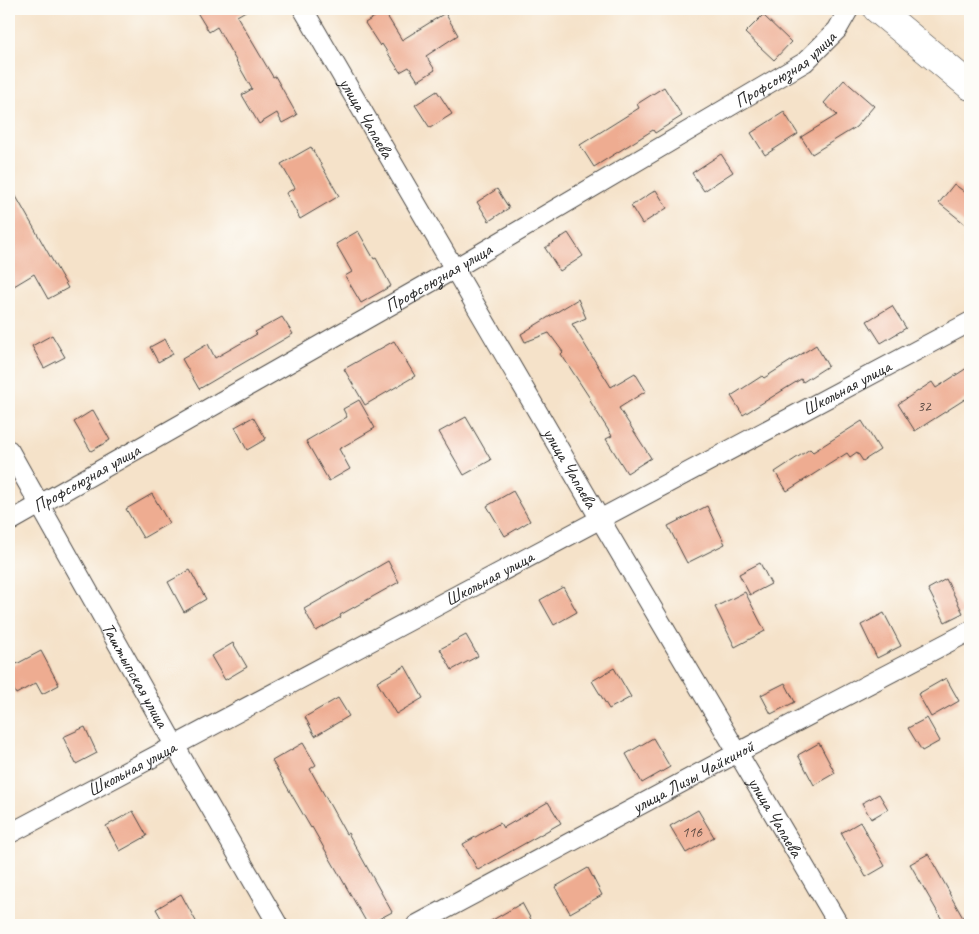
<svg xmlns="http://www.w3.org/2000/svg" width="979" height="934" viewBox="0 0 979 934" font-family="Caveat,sans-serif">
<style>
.building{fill:#eeac91}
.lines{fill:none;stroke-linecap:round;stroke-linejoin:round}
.street-casing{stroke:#494643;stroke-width:21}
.primary-casing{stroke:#494643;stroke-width:29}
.street{stroke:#fff;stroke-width:19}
.primary{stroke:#fff;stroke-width:28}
.labels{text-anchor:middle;stroke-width:4.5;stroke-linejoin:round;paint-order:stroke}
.number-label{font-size:15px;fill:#5c4b44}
.street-label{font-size:18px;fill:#2b2b2b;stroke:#fdfcf7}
</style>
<rect width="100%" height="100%" fill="#fdfcf7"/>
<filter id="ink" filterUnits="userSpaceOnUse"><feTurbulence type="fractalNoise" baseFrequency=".02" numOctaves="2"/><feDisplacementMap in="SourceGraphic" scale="10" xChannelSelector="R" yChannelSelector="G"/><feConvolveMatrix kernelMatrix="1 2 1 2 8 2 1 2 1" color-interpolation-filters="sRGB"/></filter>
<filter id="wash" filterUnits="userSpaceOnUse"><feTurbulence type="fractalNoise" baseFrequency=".0096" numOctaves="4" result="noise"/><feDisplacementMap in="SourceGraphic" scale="20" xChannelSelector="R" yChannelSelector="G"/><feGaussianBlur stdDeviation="1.12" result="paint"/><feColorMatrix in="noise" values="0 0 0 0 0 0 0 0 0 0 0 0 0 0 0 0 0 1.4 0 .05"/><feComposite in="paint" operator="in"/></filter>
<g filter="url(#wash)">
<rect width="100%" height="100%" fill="#f5e2c9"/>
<g id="blocks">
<g class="building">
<path d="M195,9H249L237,16L273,77L275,76L297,115L282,123L277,113L259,124L242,95L252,89L217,27L209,32Z"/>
<path d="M384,11L402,40L445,13L458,35L426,56L435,70L418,81L409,67L400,72L382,44L380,46L365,23Z"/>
<path d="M763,15L791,42L774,60L745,33Z"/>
<path d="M844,80L874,106L856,127L812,154L801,137L837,115L824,103Z"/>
<path d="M664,87L682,116L655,133L653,130L594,167L580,145L639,108L637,104Z"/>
<path d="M437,91L452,114L430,128L415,105Z"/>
<path d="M784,112L798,134L765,155L751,133Z"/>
<path d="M311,147L339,196L300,219L286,193L295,188L281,164Z"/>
<path d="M721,154L733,172L704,191L692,173Z"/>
<path d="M9,184L68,288L48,299L34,274L9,289Z"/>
<path d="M954,184L970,196V228L939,203Z"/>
<path d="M497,189L509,208L489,221L477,202Z"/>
<path d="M656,190L667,208L642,224L631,206Z"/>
<path d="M358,231L374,259L376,258L391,286L361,303L345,276L352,272L336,244Z"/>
<path d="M568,233L583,256L560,271L545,248Z"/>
<path d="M578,299L586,318L572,324L611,387L635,373L646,391L619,408L651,458L627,473L606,439L612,436L590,401L591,400L561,354L563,352L549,333L525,342L521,334Z"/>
<path d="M892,306L906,328L881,343L867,321Z"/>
<path d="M282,317L293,334L199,389L182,359L208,344L215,358L257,334L255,332Z"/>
<path d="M52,335L65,357L44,368L32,346Z"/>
<path d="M165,339L173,354L158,362L150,347Z"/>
<path d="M394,341L415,376L365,405L344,369Z"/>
<path d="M816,345L828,366L803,382L801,379L743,415L731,396L762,376L764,378Z"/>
<path d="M970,366V396L915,431L898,404L932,382L936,388Z"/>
<path d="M359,400L375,428L339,449L350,469L329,481L306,441L347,417L343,409Z"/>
<path d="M93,410L110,440L91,451L74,422Z"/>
<path d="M253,417L266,439L247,450L235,427Z"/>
<path d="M466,417L491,460L464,475L439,432Z"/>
<path d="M862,421L880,450L863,461L857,452L850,457L847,453L787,491L775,472L810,449L813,452Z"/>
<path d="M513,491L530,521L505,536L487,506Z"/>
<path d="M152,494L169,523L143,538L126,509Z"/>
<path d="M707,506L725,544L687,563L668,526Z"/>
<path d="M388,561L399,582L340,615L341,617L316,631L304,609Z"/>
<path d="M760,563L771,584L750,595L739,574Z"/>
<path d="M190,570L206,599L184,612L168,582Z"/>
<path d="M946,579L963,613L945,622L928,589Z"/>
<path d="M563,587L577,612L554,625L540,600Z"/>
<path d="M745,592L765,631L735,647L715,607Z"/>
<path d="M884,613L901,646L877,658L861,625Z"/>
<path d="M466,635L478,656L452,670L440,649Z"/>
<path d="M233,643L247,667L225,680L211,656Z"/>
<path d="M41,651L59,685L42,694L36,683L16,694L9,681V668Z"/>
<path d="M405,666L423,698L396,714L377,682Z"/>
<path d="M614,668L631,697L609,709L592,681Z"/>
<path d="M946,678L959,701L931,717L918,694Z"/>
<path d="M785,683L795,702L771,714L761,695Z"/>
<path d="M338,698L349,716L315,736L305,717Z"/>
<path d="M927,718L940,741L922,751L908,728Z"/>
<path d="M85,727L97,753L76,764L63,737Z"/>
<path d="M653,738L670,767L642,783L626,754Z"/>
<path d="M303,743L316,765L310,769L346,834L348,833L392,912L368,925L312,827L311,828L272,761Z"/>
<path d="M819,743L835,773L814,785L798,755Z"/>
<path d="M879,794L888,809L871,819L862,803Z"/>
<path d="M548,802L561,823L478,870L463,844L500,823L503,828Z"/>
<path d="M698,810L714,837L686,853L670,826Z"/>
<path d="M133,811L147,836L120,851L106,826Z"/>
<path d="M860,822L885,866L866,877L841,833Z"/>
<path d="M928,854L950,893H949L967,925H945L910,864Z"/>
<path d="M588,868L602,895L570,913L555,887Z"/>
<path d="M181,894L198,925H165L156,909Z"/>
<path d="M522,903L534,925H484Z"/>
</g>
</g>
</g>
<g filter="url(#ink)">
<use href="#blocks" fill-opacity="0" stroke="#494643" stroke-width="1"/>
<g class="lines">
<g class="street-casing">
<g id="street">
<path id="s1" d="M303,9L600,519L839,925"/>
<path id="s2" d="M9,450L175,746L278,925"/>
<path id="s3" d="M9,522L454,269L805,62L837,30L849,9"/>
<path id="s4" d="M9,834L970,322"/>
<path id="s5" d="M416,925L737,753L970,631"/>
</g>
</g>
<g class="primary-casing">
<path id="primary" d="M877,9L970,86"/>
</g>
<use href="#street" class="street"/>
<use href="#primary" class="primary"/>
</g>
</g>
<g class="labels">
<g class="number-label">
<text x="924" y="411">32</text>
<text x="692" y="837">116</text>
</g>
<g class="street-label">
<text dy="6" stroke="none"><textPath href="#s3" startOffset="899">Профсоюзная улица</textPath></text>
<text dy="6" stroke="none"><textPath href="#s1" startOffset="126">улица Чапаева</textPath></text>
<text dy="6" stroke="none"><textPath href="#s3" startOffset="494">Профсоюзная улица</textPath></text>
<text dy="6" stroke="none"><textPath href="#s4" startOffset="949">Школьная улица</textPath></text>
<text dy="6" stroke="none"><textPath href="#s1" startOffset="531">улица Чапаева</textPath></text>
<text dy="6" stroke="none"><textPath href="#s3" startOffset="89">Профсоюзная улица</textPath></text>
<text dy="6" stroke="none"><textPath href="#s4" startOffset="544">Школьная улица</textPath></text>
<text dy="6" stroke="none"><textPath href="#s2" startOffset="258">Таштыпская улица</textPath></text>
<text dy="6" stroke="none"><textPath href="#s4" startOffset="139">Школьная улица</textPath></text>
<text dy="6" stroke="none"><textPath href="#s5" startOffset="314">улица Лизы Чайкиной</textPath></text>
<text dy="6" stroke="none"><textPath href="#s1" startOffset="936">улица Чапаева</textPath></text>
</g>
</g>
<rect width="979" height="934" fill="none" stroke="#fdfcf7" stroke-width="30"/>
</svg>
